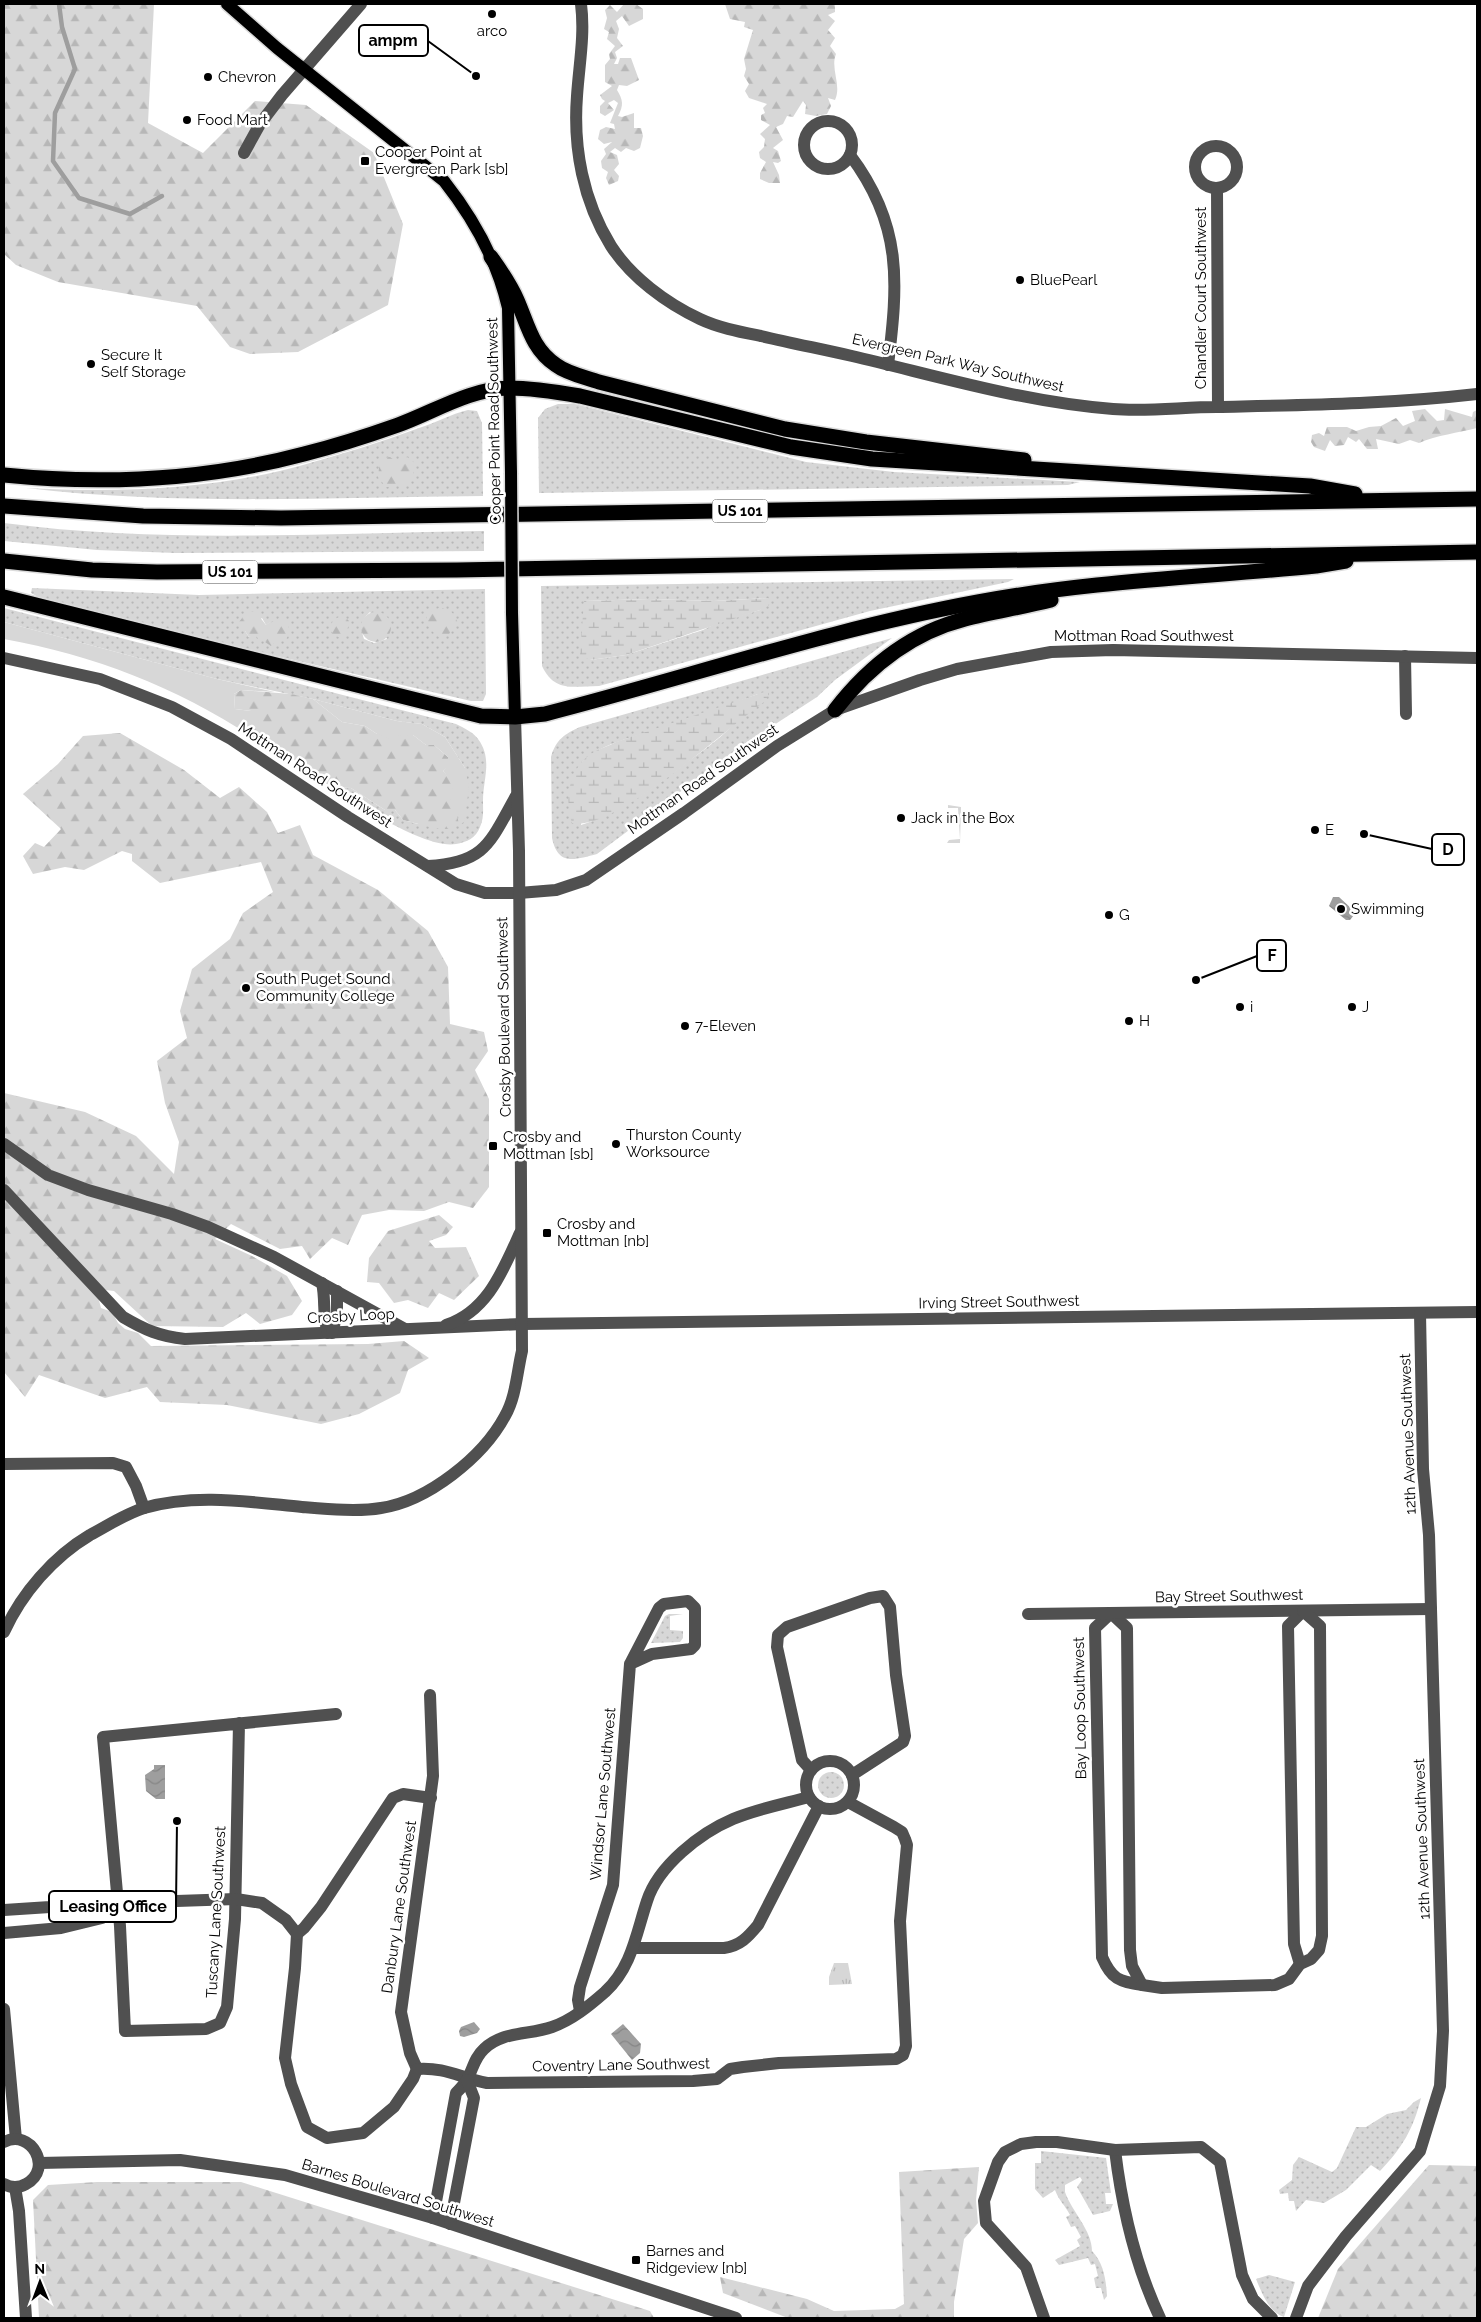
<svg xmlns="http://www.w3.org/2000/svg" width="1481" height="2322" viewBox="0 0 1481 2322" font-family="Raleway,sans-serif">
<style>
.grass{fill:url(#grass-dots);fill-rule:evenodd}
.forest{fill:url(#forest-firs)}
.wetland{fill:url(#wetland-marsh)}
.park{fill:url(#park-tufts)}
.garden{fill:#d7d7d7}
.water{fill:url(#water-waves)}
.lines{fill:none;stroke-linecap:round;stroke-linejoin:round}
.stream{stroke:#9e9e9e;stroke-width:4.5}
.major-casing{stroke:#dbdbdb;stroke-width:15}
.highway-casing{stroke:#dbdbdb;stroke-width:18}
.minor{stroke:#505050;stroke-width:12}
.major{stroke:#000;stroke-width:12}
.highway{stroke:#000;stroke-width:15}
.major-bridge-casing{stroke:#dbdbdb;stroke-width:15;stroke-linecap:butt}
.major-bridge{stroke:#000;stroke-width:12}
.poi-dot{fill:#000;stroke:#fff;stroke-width:2}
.labels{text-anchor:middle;stroke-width:5;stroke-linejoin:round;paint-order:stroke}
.shield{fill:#fff;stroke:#4c4c4c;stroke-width:1}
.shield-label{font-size:14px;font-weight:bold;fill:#000}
.poi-label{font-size:15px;fill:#000;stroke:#fff;text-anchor:start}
.street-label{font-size:15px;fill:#000;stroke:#fff}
.leader{fill:none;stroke:#000;stroke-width:2}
.callout-dot{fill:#000;stroke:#fff;stroke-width:2}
.callout{fill:#fff;stroke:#000;stroke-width:2}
.callout-label{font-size:16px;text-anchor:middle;font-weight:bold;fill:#000}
</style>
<defs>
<pattern id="grass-dots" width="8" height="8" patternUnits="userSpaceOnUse" patternTransform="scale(1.25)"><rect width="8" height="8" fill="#d7d7d7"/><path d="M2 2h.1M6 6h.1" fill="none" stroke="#b7b7b7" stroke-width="1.8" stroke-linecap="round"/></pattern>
<pattern id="forest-firs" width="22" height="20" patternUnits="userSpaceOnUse" patternTransform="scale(1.25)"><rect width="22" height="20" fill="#d7d7d7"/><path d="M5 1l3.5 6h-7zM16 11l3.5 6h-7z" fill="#b7b7b7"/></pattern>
<pattern id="wetland-marsh" width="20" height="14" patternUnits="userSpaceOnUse" patternTransform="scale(1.25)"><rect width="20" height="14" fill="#d7d7d7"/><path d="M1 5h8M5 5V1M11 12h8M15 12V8" fill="none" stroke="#b7b7b7"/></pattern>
<pattern id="park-tufts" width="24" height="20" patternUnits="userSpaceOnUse" patternTransform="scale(1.25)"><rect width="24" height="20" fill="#d7d7d7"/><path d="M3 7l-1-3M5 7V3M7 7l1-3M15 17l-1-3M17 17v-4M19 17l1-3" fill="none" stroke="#b7b7b7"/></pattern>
<pattern id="water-waves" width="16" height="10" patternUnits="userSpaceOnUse" patternTransform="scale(1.25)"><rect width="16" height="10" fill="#9e9e9e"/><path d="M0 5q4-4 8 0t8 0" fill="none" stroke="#868686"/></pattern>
</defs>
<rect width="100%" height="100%" fill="#fff"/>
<g class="grass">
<path d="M558,404H575L806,462L894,472L1080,482L1068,485L539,493L538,418L545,409Z"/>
<path d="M468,410L477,411L482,423L483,496C331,497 177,506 26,488C118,493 214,490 303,465C342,454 381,442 419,428C435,423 451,414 468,410Z"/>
<path d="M4,523C162,544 325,533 484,531V551L176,553L97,550L4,541Z"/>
<path d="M1014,579L1008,582L870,611L599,686C573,686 555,693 542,666L541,586ZM768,598L760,610L719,622L703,630L626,655L590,660L584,601L649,599L714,601Z"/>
<path d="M32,588L199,595L485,589L486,694L483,701H471L151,627L40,598L31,593ZM370,612L387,639L374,643L364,639C360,627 361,620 370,612ZM262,618L266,625L272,621L249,637L245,631Z"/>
<path d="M4,608L456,724C464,728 473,732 478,739C493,759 483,779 483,801C483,811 484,818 480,827C476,838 467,842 456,844C421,851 321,782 293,759L307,763L313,773L329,775L333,787L351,788L385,810H395L403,820L418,824L465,768L445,737L422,724L397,721L313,699L217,679L4,622Z"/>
<path d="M892,638L835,680L817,697L743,745L597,854C574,860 558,866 552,838L551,757C556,739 565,734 580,727ZM758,694C751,703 745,713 737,721C722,737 704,750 686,763C653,788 621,812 581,825L582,762C604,742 635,737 663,728C695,717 727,706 758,694Z"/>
<path d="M669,1614H683L670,1616V1630L683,1631V1638L680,1642L651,1643L665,1616Z"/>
<circle cx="831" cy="1785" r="13"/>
<path d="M1421,2098C1413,2130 1402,2148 1380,2171L1371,2165L1346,2190L1324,2203L1306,2200L1296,2211L1294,2201H1289L1288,2193L1280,2194L1279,2190L1292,2180L1293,2165L1299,2157L1332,2172L1337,2168L1356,2127H1366L1387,2114L1406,2110L1414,2102Z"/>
<path d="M1041,2151L1106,2158L1111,2193H1105L1106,2204H1113L1110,2211L1093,2215L1077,2187L1082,2180L1080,2177L1065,2185V2192C1072,2212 1092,2230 1092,2251C1104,2263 1106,2281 1107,2296L1104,2300L1101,2288H1096L1094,2278L1098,2276L1095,2264L1091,2265L1088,2258L1059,2265L1055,2260L1080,2246L1077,2240L1081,2237L1075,2226L1071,2227L1066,2217L1070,2215C1065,2205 1059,2201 1055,2190L1043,2198L1035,2189V2163H1041Z"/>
<path d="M1269,2275L1295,2282L1284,2317C1268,2311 1262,2293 1256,2279Z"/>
</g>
<g class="forest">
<path d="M4,4H154L148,123L203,153L255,101L306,105L374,153L403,224L388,305L298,352L250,354L230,347L197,306L58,282L16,265L4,254Z"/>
<path d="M624,4H636L643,9V19L629,26L622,16L616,21L619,29L617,38L623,46L615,52L617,58L614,64H618L620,58H631L639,80L627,86L619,85L617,90C623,100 624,105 618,116L622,117L634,113V128H641L643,136L640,148L634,151L626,148L621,152L615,148L610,152L617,155L619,164L614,170L619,176L618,181L609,185L606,178L608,172L602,168L601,161L606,154L604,149L612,142L604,144L598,139L600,130L606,127L615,129L614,124L610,123L618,103L614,100L608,103L614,110L605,116L600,113V106L605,101L602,99L600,95L612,86L605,82V65L610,59L609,54L615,46L607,39L609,32L604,29L607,18L605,10L610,5L617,12Z"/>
<path d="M725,4L835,5V12L828,15L835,21L828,30L835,38L830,46L836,54C830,69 842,85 835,100L828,98L831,106L827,114L816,116L805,114L806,105L803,101L793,117L787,116L783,124L776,127L783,140L773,148L778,151L781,161L778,163L773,162L779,175L780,183H769L760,179V173L766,162L760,158L759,152L764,147L765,139L760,134L770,125L761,120V115L765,113L763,108L767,104L749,98L745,91L749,84L744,76L746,69L744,59L753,30L744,27L745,22L730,19Z"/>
<path d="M1425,409L1437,421L1444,420L1445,409L1472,417L1473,412L1477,410V428C1458,433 1437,435 1419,443L1410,440L1399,444L1376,439L1378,449H1367L1359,439L1356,442L1348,437L1344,445L1335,446L1330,440L1325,451L1314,447L1311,442L1312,435L1319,433L1324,436L1327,427H1347L1356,431L1369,427L1381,426L1396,418L1403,426L1415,421L1412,411Z"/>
<path d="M390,457L398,463L407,457L416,464L412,478L406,485L386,487L378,477L380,459Z"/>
<path d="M439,608C450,609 455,613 458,624L449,634L439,637C430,630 425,625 427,613Z"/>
<path d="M255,611L266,625L282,617L291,631L286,639L276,641L271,646L262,640L258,639L256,635L249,637L245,631H242L239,622L246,613Z"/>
<circle cx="376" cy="627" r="15"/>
<path d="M343,615L349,621L347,632L341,638L334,635L330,629L333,620Z"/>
<path d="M241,690L291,694L313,699L342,722L365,726L377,734L413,735L426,745H434L448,757V767L443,771L451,780L459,825L447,829L434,828L403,820L395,810H385L351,788L333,787L328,775L313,773L307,763L293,759L260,738L252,737L249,729L251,711L235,709L234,694Z"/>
<path d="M120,733L184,770L220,798L239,787L267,812L278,833L300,825L313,855L378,890L428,931L448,967L450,1024L484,1032L488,1051L475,1070L489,1099V1187L473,1208L449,1202L424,1211L389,1210L362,1215L348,1245L332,1238L310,1259L302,1246L280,1249L231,1224L215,1239L252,1256L287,1276L302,1301L292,1315L260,1324L246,1313L223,1327L152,1326L114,1291L96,1289L101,1308L112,1312L118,1323L125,1329L138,1333L151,1346L368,1344L404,1341L429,1358L408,1370L400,1393L359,1414L321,1424L227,1405L160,1402L147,1387L105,1398L39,1375L25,1397L4,1372V1093L85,1112L136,1136L174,1174L179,1142L165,1103L157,1061L187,1038L180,1011L192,969L230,939L243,913L273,892L261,862L160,883L132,861V854L122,851L84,870L65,867L33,874L23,856L35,843L44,847L61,829L23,794L58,764L83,736Z"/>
<path d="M439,1215L453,1227L446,1235L429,1241L435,1248L466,1247L479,1276L454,1300L439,1293L428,1308L408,1300L394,1303L379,1283L367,1282L369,1258L388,1231Z"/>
<path d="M1429,2165L1477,2166V2318H1318L1338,2269Z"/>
<path d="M979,2167L976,2200L978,2223L964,2239L954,2302V2318H788L723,2293L720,2277L807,2299L834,2311L895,2309L904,2304L899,2172Z"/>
<path d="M97,2182H241L650,2311L654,2318H39L33,2200L48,2185Z"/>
</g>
<g class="wetland">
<path d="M768,598L771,600V604L760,610L626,655L590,660L580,655L584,601L649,599L714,601Z"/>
<path d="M767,691L769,694L764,702C727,728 614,833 572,823C564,799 569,766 594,752C601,748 609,746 616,742Z"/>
</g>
<path class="park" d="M834,1963H848L852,1984L829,1985V1977Z"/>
<g class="garden">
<path d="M4,622L217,679L275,692L241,690L234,694L235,709L251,711L259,717L258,726L249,729L252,737C176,687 93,655 4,639Z"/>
<path d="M313,699L397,721L422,724L445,737L465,768L469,788L464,822L459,825L458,813L449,804C455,790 453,783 443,771L448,766V757L434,745H426L413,735L397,736L391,740L377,734L365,726L342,722Z"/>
<path d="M948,805L961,807L960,843H947L949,840L960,839L958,808H948Z"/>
</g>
<g class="water">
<path d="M1333,897H1339L1354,911V915L1350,920H1346L1329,906Z"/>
<path d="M154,1765H165V1799H156L146,1791L145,1775L154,1769Z"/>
<path d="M474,2022L480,2029L477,2033L464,2037L460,2036L459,2031L461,2027Z"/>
<path d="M623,2024L641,2044L640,2053L632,2060L611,2034Z"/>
</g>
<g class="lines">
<path class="stream" d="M59,4L62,27L75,69L55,113L53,161L79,198L130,214L162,196"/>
<g class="major-casing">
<g id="major">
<path d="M227,4L277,48L444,181C474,219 497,260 508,308L511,473"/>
<path d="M512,613L515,717"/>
</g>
</g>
<g class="highway-casing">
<g id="highway">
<path d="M491,257C501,271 510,284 517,300C528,325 532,349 556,365C568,374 585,377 599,382L785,429L866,442L1024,460"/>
<path d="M4,475C104,485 206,480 304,454C336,446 367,436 398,425C434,412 469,389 509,388C532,388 557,392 580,396L791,447L872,459L1310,486L1355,494"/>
<path d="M4,506L143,516L281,518L1477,499"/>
<path d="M4,561L92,570L157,572L457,570L1477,552"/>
<path d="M4,597L481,716L515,717L545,714C689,677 831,629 978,602C1089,581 1203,577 1316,566L1346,561"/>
<path d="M835,710C869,666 910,633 965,619C993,612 1023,607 1051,600"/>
</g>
</g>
<g class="minor">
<path d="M581,4C585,35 579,65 577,96C573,148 583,201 611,246C631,277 666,303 700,319C719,328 741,332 761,336C791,343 821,349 852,356C938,376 1023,402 1113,409C1147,412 1183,407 1217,407C1305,405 1390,404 1477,394"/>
<circle cx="828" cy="145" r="24"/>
<circle cx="1216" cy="167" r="21"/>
<path d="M244,153L260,124L282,95L361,4"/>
<path d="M850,155C903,225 898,283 888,365"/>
<path d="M1217,188L1218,407"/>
<path d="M1405,656L1406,714"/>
<path d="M4,658L100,679L172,707L231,739L348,817L456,884L485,893H519L556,890L586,880L684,813L777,746L835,710L920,680L957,669L1051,652L1113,650L1477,658"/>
<path d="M428,866C486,863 490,842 516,796"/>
<path d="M4,1144L48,1175L88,1190L172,1214L208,1227L274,1257L405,1329"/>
<path d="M4,1190L123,1317C145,1330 159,1336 185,1339L522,1324L1477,1312"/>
<path d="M322,1283C326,1300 322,1317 328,1333"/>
<path d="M446,1325C488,1311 503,1270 520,1233"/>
<path d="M332,1333L337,1314V1291"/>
<path d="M4,1464L113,1463L126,1467L136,1486L144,1508"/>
<path d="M1111,1613L1127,1628L1130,1950L1132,1966L1142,1985C1119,1981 1112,1980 1102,1957L1095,1628Z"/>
<path d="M1028,1614L1431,1609"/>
<path d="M4,1632C22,1593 53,1557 90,1535C107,1526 125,1514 144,1508C195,1493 250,1502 302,1507C326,1509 358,1512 381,1508C428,1501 483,1457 505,1416C516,1397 517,1372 522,1351L519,851L515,717"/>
<path d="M430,1695L433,1776L401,2012L410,2053L417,2069C446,2067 460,2078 487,2083L693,2081L717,2079L730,2069L743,2067L779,2063L896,2059L903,2055L906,2046L900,1921L907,1845L905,1839L902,1832L894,1827L848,1802"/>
<path d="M239,1723L235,1919L227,2007L220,2023L206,2029L125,2031L120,1926L103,1737L336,1714"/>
<circle cx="830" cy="1785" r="24"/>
<path d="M811,1770L802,1760L777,1647L778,1635L787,1627L870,1598L883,1596L890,1607L896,1675L905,1736L903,1742L852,1775"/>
<path d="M4,1910L50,1907L94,1899L117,1903L236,1899L262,1903L286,1920L297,1934L295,1968L285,2058L291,2084L307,2127L327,2138L363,2133L394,2107L413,2079L417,2069"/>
<path d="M4,1933L61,1928L102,1918L117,1903"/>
<path d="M297,1934L304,1928L321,1907L393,1798L403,1794L431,1798"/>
<path d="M634,1948H724C740,1946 748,1937 758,1925L819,1806"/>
<path d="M1300,1964L1294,1944L1288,1626L1303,1611"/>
<path d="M1142,1985L1162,1988L1275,1985L1289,1979L1300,1964L1311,1959L1319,1950L1322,1936L1320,1626L1303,1611"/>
<path d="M4,2009L16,2139"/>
<path d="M580,2011L578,2000L580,1987L613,1885L630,1664L652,1654L691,1649L695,1645V1608L688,1601L664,1604L659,1608L630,1664"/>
<path d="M4,2142C31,2128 54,2169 26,2184C19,2188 11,2188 4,2184"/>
<path d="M1115,2150C1122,2208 1135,2265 1160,2318"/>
<path d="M39,2163L180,2160L285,2175L433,2218L736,2318"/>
<path d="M15,2187L19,2211L26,2318"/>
<path d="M433,2218L456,2093C460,2089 465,2084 468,2078C473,2068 475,2057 484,2049C502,2031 530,2035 552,2027C572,2020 589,2006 605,1992C632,1967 636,1934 647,1901C658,1866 700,1833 733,1819C757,1809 783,1804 809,1797"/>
<path d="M450,2224L474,2098L467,2080"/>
<path d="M1044,2318L1026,2267L986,2223L984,2201L998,2162L1005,2152L1021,2144L1036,2142H1057L1115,2150L1201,2147L1220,2162L1242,2275L1253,2299L1272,2318"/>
<path d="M1296,2318L1308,2286L1346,2236L1420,2151L1440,2086L1443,2031L1431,1609L1429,1535L1423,1469L1420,1313"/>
</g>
<use href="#major" class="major"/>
<use href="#highway" class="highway"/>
<g class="major-bridge-casing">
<path id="major-bridge" d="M511,473L512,613"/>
</g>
<use href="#major-bridge" class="major-bridge"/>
</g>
<g class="poi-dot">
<circle cx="492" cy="14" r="5"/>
<circle cx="208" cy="77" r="5"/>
<circle cx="187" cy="120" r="5"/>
<rect x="360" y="156" width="10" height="10" rx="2.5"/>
<circle cx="1020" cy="280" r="5"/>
<circle cx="91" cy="364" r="5"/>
<circle cx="901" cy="818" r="5"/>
<circle cx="1315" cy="830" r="5"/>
<circle cx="1341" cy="909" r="5"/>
<circle cx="1109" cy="915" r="5"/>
<circle cx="246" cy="988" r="5"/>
<circle cx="1240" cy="1007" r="5"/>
<circle cx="1352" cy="1007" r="5"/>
<circle cx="1129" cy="1021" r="5"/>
<circle cx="685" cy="1026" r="5"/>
<circle cx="616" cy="1144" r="5"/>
<rect x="488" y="1141" width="10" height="10" rx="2.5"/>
<rect x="542" y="1228" width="10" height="10" rx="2.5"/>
<rect x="631" y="2255" width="10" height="10" rx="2.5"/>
</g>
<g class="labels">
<g class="shield">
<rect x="712.5" y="499.5" width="55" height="23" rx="4"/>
<rect x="202.5" y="560.5" width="55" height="23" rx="4"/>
</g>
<g class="shield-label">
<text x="740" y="516">US 101</text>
<text x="230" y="577">US 101</text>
</g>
<g class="poi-label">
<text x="492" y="36" text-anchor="middle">arco</text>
<text x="218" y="82">Chevron</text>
<text x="197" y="125">Food Mart</text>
<text x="375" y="157">Cooper Point at<tspan x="375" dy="17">Evergreen Park [sb]</tspan></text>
<text x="1030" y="285">BluePearl</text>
<text x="101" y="360">Secure It<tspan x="101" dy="17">Self Storage</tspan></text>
<text x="911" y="823">Jack in the Box</text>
<text x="1325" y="835">E</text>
<text x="1351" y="914">Swimming</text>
<text x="1119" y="920">G</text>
<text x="256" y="984">South Puget Sound<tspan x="256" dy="17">Community College</tspan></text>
<text x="1250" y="1012">i</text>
<text x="1362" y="1012">J</text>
<text x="1139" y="1026">H</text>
<text x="695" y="1031">7-Eleven</text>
<text x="626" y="1140">Thurston County<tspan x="626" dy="17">Worksource</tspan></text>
<text x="503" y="1142">Crosby and<tspan x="503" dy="17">Mottman [sb]</tspan></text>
<text x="557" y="1229">Crosby and<tspan x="557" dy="17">Mottman [nb]</tspan></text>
<text x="646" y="2256">Barnes and<tspan x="646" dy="17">Ridgeview [nb]</tspan></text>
</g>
<g class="street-label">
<text transform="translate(1201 298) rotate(-90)" y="5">Chandler Court Southwest</text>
<text transform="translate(958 363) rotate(13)" y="5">Evergreen Park Way Southwest</text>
<text transform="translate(494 421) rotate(-91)" y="5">Cooper Point Road Southwest</text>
<text x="1144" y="641">Mottman Road Southwest</text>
<text transform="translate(315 775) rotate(33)" y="5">Mottman Road Southwest</text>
<text transform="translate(703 779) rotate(-35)" y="5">Mottman Road Southwest</text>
<text transform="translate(504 1017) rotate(-91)" y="5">Crosby Boulevard Southwest</text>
<text transform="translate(999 1302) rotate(-1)" y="5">Irving Street Southwest</text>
<text transform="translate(351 1316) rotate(-3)" y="5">Crosby Loop</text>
<text transform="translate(1408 1434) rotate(-92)" y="5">12th Avenue Southwest</text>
<text transform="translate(1229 1596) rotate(-1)" y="5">Bay Street Southwest</text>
<text transform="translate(1080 1708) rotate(-91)" y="5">Bay Loop Southwest</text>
<text transform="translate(603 1794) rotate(-85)" y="5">Windsor Lane Southwest</text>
<text transform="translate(1422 1839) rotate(-92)" y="5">12th Avenue Southwest</text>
<text transform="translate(399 1907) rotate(-82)" y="5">Danbury Lane Southwest</text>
<text transform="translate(216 1912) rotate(-87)" y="5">Tuscany Lane Southwest</text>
<text transform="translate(621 2065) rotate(-1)" y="5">Coventry Lane Southwest</text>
<text transform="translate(398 2193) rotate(17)" y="5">Barnes Boulevard Southwest</text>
</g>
</g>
<path class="leader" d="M476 76L428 41M1364 834L1432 849M1196 980L1257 956M177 1821L176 1906"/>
<g class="callout-dot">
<circle cx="476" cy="76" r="5"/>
<circle cx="1364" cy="834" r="5"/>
<circle cx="1196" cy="980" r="5"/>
<circle cx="177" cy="1821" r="5"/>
</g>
<g class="callout">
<rect x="359" y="25" width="69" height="31" rx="5"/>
<rect x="1432" y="834" width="32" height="31" rx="5"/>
<rect x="1257" y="940" width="29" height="31" rx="5"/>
<rect x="49" y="1891" width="127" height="31" rx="5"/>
</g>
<g class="callout-label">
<text x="393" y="46">ampm</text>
<text x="1448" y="855">D</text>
<text x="1272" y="961">F</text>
<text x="113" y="1912">Leasing Office</text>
</g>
<rect width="1481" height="2322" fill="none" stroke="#000000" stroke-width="10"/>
<g transform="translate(40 2282) rotate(359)" stroke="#ffffff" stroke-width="4" paint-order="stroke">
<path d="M0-4L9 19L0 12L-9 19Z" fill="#000000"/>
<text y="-8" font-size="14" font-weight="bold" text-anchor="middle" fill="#000000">N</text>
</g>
</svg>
